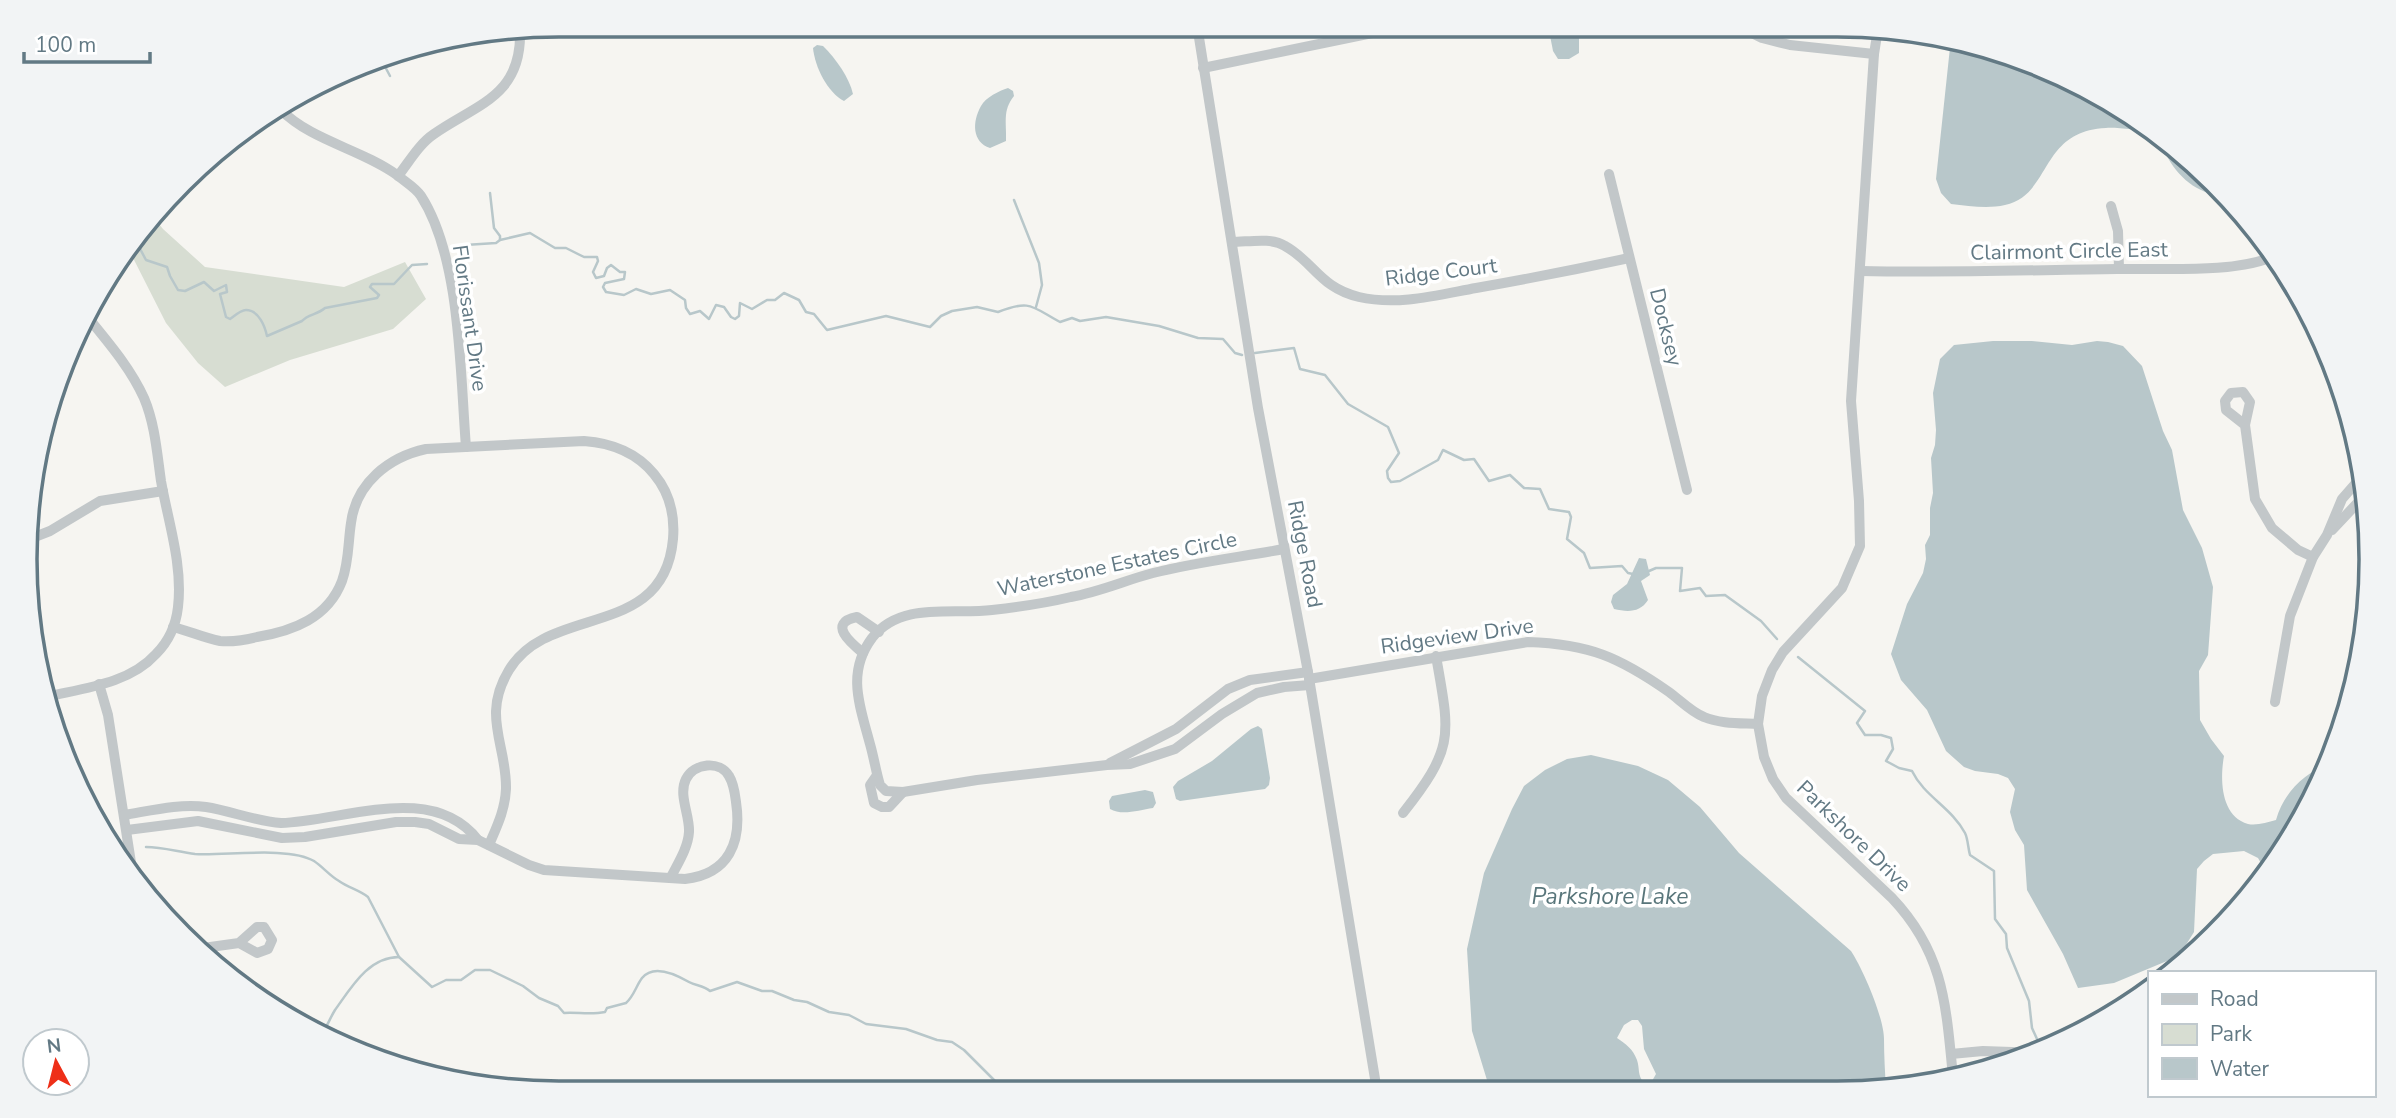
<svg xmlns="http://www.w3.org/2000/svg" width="2396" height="1118" viewBox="0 0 2396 1118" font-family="'Nunito Sans',sans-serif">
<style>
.green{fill:#d7ddd2}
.water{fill:#b8c7ca;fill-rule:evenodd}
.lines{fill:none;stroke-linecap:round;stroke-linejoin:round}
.stream{stroke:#b8c7ca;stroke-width:2.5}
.minor{stroke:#c2c7c9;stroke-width:10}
.labels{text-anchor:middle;stroke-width:7;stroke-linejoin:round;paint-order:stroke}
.street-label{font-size:21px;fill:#627984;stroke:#fff}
.water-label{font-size:23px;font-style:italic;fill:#59767b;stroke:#fff}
.rim{fill:none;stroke:#627984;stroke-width:3.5}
</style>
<rect width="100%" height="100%" fill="#f6f5f1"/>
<path class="green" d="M155,219L163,229L205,267L344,287L405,262L426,299L393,329L290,360L225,387L198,363L166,323L128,248Z"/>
<g class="water">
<path d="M1548,25H1579V53L1569,59H1558L1553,51Z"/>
<path d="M1951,38L2042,65L2134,115L2215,181L2228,197C2201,195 2181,181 2168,158C2163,149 2158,137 2149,133C2142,130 2114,127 2106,128C2039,131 2052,195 2005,205C1988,209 1969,206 1951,204L1941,193L1936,179Z"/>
<path d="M817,45L823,46C836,59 849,77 853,94L844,101C827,92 815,67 813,48Z"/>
<path d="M1008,88L1013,91L1014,96C1002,111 1007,123 1006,141L990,148C972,142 972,122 981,106C986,97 999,91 1008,88Z"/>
<path d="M1993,341H2032L2072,345L2097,341L2108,342L2123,346L2142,366L2163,431L2172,450L2183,510L2202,548L2213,587L2208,655L2199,671L2200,720L2211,739L2224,756C2220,778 2220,816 2248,824C2257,826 2267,822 2276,820C2284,792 2304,773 2331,763L2264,879L2266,872L2258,858L2244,851L2213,854L2204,861L2197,869L2194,932L2179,956L2114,983L2078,988L2063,954L2027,890L2024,845L2015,830L2010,812L2015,789L2008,778L1998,774L1975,771L1964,767L1946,751L1927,710L1901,680L1891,654L1907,604L1923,573L1926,559L1925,545L1930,535V508L1933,493L1931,458L1935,445L1936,430L1933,393L1940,359L1954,345Z"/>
<path d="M1639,558L1646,559L1650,575L1641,581L1648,600C1640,613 1627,612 1614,609L1611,602L1613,595L1627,584Z"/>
<path d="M1258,726L1262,729L1270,778L1269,785L1265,789L1180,801L1176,799L1173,787L1178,781L1212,761L1251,729Z"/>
<path d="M1591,755L1638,766L1668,780L1700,807L1739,853L1851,951C1863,969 1884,1018 1884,1039C1884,1056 1885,1072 1886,1089L1490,1090L1472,1031L1467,949L1484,873L1512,809L1524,786L1545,770L1567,759ZM1632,1020H1638L1642,1026L1644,1049L1656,1074L1652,1081L1644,1083C1637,1075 1640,1069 1637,1060C1633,1049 1626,1044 1617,1038L1624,1025Z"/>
<path d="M1145,790L1153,792L1156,803L1153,808C1139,810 1122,816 1110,809L1109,801L1112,796Z"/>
</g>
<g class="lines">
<g class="stream">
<path d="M380,57L390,76"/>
<path d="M490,193L494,228L500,236V240"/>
<path d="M1014,200L1039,263L1042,285L1036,307"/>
<path d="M141,234L138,245L146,260L167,267L170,276L178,290L185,291L204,282L214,291L226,285L227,292L220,294L226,317L230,319C234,316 241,310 246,310C259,310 265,327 267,336L302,321C308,314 317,315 325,308L377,298L379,295L370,287L372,284H394L412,265L427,264"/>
<path d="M465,245L496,243L500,240L530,233L555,248H566L584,257H597L598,261L593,272L596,278L604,276L607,268L611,265L620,272H625L624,279L605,283L603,287L606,292L624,295L636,289L651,294L670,290L685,300L686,308L690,314L700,311L709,319L716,305L724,307L731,317L735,319L739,316L740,303L752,309L767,300H775L784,293L799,300L806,312L814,314L827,330L886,316L930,327L941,316L952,311L977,307L998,312C1031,299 1032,307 1060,322L1072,318L1080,321L1106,317L1159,326L1198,338L1223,339L1235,353L1242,355"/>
<path d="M1255,353L1294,348L1300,369L1325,375L1348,404L1388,427L1399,453L1387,471L1388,478L1391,482L1400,481L1438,460L1443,450L1464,460L1474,459L1489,481L1510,475L1524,488L1540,489L1549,509L1569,512L1571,517L1567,539L1584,553L1590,568L1622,566L1628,573L1633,574"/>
<path d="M1649,571L1656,568H1682L1680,591L1700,588L1706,596L1725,595L1761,621L1777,639"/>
<path d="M1798,657L1865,711L1857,723L1865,735H1881L1891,738L1893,749L1886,761L1899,768L1912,771C1924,796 1952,808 1965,833C1968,839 1968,848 1970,855L1994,871L1995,919L2006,934L2007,948L2029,1001L2032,1028L2037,1039"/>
<path d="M146,847C163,847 178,852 195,854C224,856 289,846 314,861C323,867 330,876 339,881C349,888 359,890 368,897L399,957L432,987L446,980H461L475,970H490L523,986L539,998L558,1006L564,1013C577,1012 591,1015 605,1012L607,1008L626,1003C634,996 636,986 642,978C654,963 677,975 689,982C696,986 703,985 710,991L737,982L762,991H772L794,1000L807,1002L829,1012L849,1015L866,1024L906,1029L937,1040L952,1042L964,1050L997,1083L1006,1089L1014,1090L1031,1086L1057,1084L1070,1092"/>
<path d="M321,1035C327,1027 330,1018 335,1010C351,988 368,957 399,957"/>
</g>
<g class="minor">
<path d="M1197,25L1258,408L1308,672L1377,1091"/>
<path d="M1443,25L1451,27"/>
<path d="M1736,25L1762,38L1790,45L1874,54"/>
<path d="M1878,29L1874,54L1851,401L1859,501L1860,546L1842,588L1783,652L1772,670L1762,696L1758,724L1764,757L1773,779L1786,798L1892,898C1944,953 1946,1005 1953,1077"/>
<path d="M1203,68L1411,25"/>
<path d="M281,110C312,141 361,149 397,175C404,181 416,188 421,196C461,258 460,373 466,447"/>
<path d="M1609,174L1687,490"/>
<path d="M398,176C409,162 419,144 434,134C477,104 522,96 520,31"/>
<path d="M2111,206L2118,231L2119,269"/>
<path d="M1232,242C1248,242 1271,237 1285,246C1314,262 1320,288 1359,297C1398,306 1438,295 1476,288C1527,279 1578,269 1629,258"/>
<path d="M1861,271C1946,273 2032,270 2117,269C2160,268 2239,274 2276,255"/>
<path d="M2245,425L2226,410L2225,401L2231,393L2243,392L2250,402L2245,425L2255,499L2272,528L2298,550L2313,557"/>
<path d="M2332,530L2365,495"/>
<path d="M32,538L50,531L100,501L163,491"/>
<path d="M1284,549C1241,557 1196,562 1153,573C1126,580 1099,592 1071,597C1046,603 1019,607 992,610C953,615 901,601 872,638C846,673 860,706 870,744C874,758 876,772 880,785L886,791L903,792L977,780L1107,765L1130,764L1175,749L1222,714L1257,693L1284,687L1310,685"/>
<path d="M173,627C189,631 204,638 220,641C232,642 245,640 257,637C293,631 328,618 342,581C349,562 348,542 351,523C356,483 389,457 426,449L584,441C612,443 636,452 654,474C669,492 675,515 673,539C664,641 549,603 509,670C481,716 507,745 506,789C505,810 497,826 489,845"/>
<path d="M863,653C852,644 826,623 857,617L879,632"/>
<path d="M1309,679L1528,642C1589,644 1619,657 1669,692C1680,700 1691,712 1704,717C1720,724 1742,723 1758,724"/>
<path d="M99,684L108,715L132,869"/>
<path d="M50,696C86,688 130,683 156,654C169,641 176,625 178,607C183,565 168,521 161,481C157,453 155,424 144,398C130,367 107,341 86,315"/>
<path d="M2275,702L2290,616L2313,557L2327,535L2342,499L2363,475"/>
<path d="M1110,763L1176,729L1228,689L1250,680L1308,672"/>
<path d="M877,775L870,785L874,803L882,807H889L903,792"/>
<path d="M1403,813C1455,747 1450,736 1436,656"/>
<path d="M124,815C149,811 180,803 206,807C231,811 255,821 281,823C344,821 432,781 478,840"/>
<path d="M127,830L198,821L282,838L305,837L396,822H415L429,824L459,839L478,840L529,865L544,870L685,879C729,874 742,842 736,802C735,794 734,784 729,776C720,760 694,763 686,779C678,795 690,815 689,832C688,848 678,863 671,877"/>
<path d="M196,949L239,943L257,953L268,949L272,940L264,927H257L239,943"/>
<path d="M1951,1054L1983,1051L2040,1053"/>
</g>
</g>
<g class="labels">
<g class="street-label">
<text transform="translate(2069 251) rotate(-1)" y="7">Clairmont Circle East</text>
<text transform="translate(1441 272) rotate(-7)" y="7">Ridge Court</text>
<text transform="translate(470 318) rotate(82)" y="7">Florissant Drive</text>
<text transform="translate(1666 327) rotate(76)" y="7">Docksey</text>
<text transform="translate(1305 554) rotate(79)" y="7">Ridge Road</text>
<text transform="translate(1117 564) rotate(-12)" y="7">Waterstone Estates Circle</text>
<text transform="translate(1457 636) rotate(-8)" y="7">Ridgeview Drive</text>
<text transform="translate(1854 836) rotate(44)" y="7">Parkshore Drive</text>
</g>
<g class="water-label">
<text x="1610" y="904">Parkshore Lake</text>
</g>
</g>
<path d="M0 0H2396V1118H0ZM559 37H1837A522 522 0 0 1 2359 559V559A522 522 0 0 1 1837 1081H559A522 522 0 0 1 37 559V559A522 522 0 0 1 559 37Z" fill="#f2f4f5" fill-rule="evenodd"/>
<path class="rim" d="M559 37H1837A522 522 0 0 1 2359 559V559A522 522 0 0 1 1837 1081H559A522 522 0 0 1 37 559V559A522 522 0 0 1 559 37Z"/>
<rect x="2148" y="971" width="228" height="126" fill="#ffffff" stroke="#c0c9ce" stroke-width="2"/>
<rect x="2162" y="994" width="35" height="10" fill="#c2c7c9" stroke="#c0c9ce" stroke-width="2"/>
<text x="2210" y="1006" font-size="21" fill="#627984">Road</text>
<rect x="2162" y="1024" width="35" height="21" fill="#d7ddd2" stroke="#c0c9ce" stroke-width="2"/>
<text x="2210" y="1041" font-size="21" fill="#627984">Park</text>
<rect x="2162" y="1058" width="35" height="21" fill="#b8c7ca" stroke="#c0c9ce" stroke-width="2"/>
<text x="2210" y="1076" font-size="21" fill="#627984">Water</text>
<g transform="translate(56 1062) rotate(353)"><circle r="33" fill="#ffffff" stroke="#c0c9ce" stroke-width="2"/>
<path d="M0-5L12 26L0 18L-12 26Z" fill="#ee2f18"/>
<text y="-10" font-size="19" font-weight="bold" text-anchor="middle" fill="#627984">N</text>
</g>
<path d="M24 52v10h126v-10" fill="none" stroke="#627984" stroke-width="3.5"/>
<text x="35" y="52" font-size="21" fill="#627984" stroke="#ffffff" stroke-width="5" paint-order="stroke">100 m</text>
</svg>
